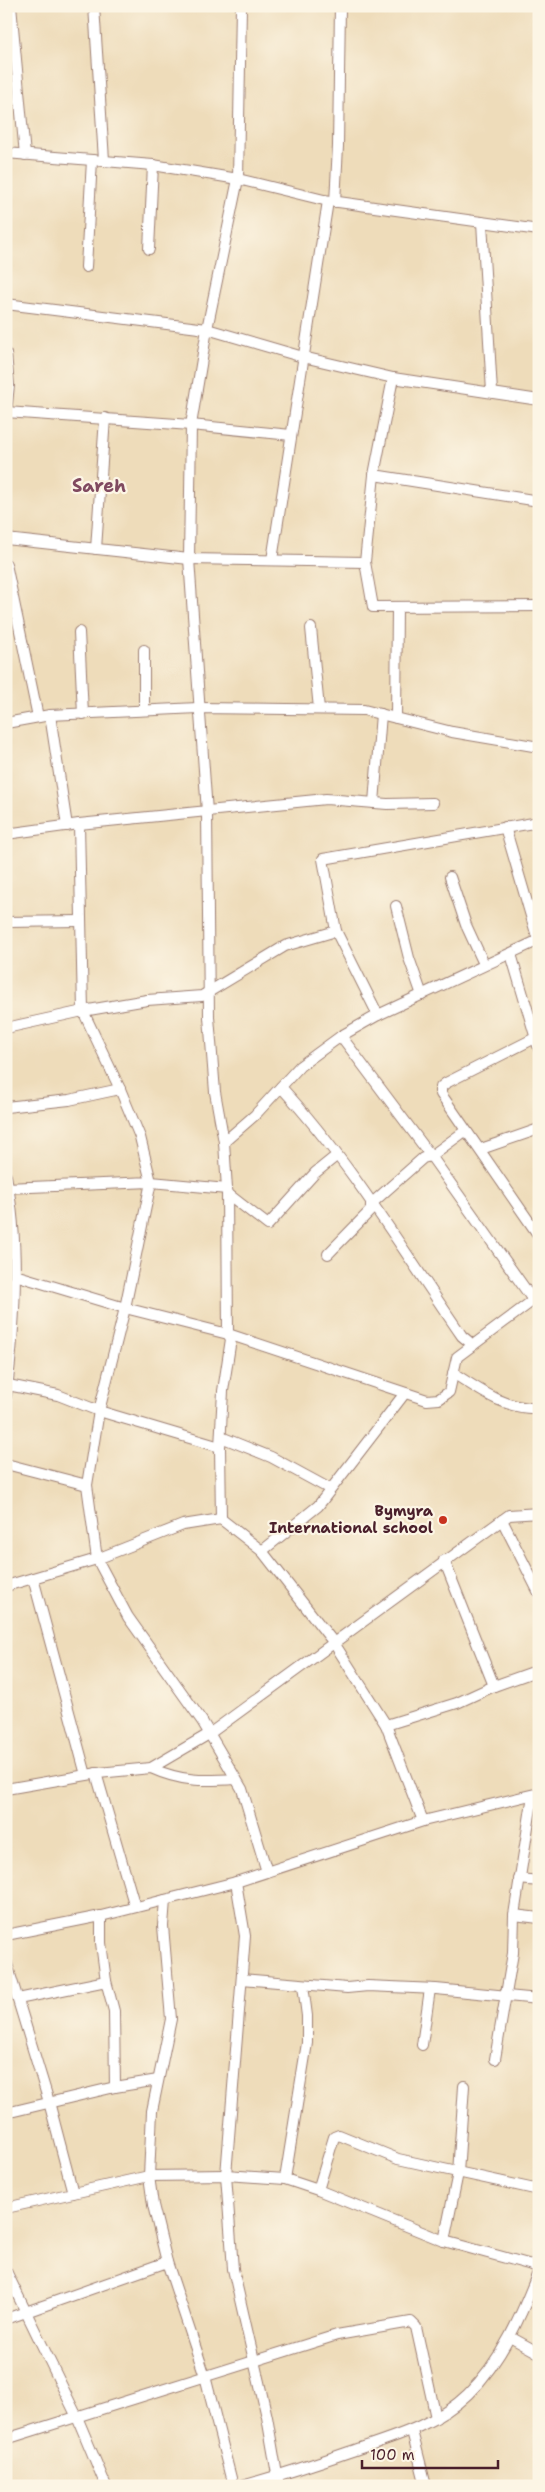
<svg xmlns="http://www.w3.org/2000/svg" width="545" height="2492" viewBox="0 0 545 2492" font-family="'Shantell Sans',sans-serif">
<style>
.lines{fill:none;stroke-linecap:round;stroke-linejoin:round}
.minor-casing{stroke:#9c7e72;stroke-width:12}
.minor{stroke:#fff;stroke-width:10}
.poi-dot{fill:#c8321e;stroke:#fcf5e5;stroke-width:2}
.labels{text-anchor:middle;stroke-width:4.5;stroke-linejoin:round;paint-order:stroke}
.poi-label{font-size:15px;font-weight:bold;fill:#4a1f2b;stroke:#fcf5e5;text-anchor:end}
.quarter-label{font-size:18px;font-weight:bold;fill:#804a60;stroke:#fcf5e5}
</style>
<rect width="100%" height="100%" fill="#fcf5e5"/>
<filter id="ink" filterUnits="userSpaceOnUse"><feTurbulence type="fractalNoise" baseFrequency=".02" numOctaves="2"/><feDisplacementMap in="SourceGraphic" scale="10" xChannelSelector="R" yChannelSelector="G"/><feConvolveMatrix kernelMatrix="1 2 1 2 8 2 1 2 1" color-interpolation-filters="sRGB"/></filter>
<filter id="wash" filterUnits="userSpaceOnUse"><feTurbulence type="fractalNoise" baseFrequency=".0096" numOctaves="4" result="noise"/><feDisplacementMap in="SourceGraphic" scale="20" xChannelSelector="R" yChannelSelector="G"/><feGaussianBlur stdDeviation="1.12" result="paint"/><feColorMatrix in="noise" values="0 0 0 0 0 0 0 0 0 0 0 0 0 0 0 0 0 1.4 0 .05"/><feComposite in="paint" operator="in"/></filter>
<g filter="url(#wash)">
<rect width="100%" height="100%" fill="#eedcba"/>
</g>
<g filter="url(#ink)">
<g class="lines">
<g class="minor-casing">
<g id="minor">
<path d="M11,6L25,155"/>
<path d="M94,6L104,160"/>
<path d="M6,153L153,165L238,179L324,200L539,230"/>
<path d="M335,202L338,146L340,6"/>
<path d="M482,222L492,392"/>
<path d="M149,249L153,165"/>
<path d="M86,267L92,160"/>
<path d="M6,304L207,329L303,357L393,378L539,400"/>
<path d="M6,354L9,385L6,413"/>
<path d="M393,378L374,475L365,562L373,607L539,606"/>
<path d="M6,412L191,425L291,435"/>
<path d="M374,475L539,501"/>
<path d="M6,539L189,559L365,562"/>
<path d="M96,549L105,418"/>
<path d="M272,560L328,201"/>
<path d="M6,564L38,717"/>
<path d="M311,628L319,709"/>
<path d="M79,632L83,714"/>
<path d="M144,650V710"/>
<path d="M50,715L67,826"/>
<path d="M396,718L397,607"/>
<path d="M6,723L50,715L198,708L364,710L452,732L539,747"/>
<path d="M374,803L381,714"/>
<path d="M505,827L538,940"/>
<path d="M6,834L79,824L326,799L387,804L433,803"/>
<path d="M450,877L466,925L484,964"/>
<path d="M396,906L409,958L422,995"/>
<path d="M6,922L81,921"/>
<path d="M511,954L539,1049"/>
<path d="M378,1015L336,931L323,859L539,822"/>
<path d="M6,1028L83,1011L147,1000L202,996L285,946L336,931"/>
<path d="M341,1036L431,1156L533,1300"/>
<path d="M535,1038L446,1083L441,1087V1094L539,1236"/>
<path d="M281,1087C350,1162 404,1252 462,1336L473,1345"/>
<path d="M6,1107L69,1100L120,1089"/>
<path d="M224,1142L255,1115L300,1066L341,1036L378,1015L539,940"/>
<path d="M481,1149L539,1129"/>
<path d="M6,1176C20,1243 15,1328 6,1396"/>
<path d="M6,1188L151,1182L140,1137L120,1089L83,1011L79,824"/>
<path d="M328,1254L371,1210V1204L423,1158L431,1156L465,1131"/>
<path d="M15,1275L125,1308L228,1334L427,1400L439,1399L449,1392L457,1357L539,1296"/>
<path d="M453,1373C480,1390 506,1410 539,1408"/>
<path d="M8,1385L58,1395L99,1411L220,1447L221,1519"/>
<path d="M221,1437L271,1457L330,1489"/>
<path d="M220,1447L223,1391L231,1339L228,1334L227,1189L224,1142L215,1092L209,1017L207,812L189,559L191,425L207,329L238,179L241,6"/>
<path d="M6,1464L87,1485"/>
<path d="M502,1520L539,1593"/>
<path d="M262,1551L318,1506L405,1393"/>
<path d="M444,1560L494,1686"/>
<path d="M33,1578L86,1775"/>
<path d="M6,1586L97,1559L183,1525L221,1519L262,1551L334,1643L386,1725L423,1821"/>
<path d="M386,1725L457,1703L494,1686L539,1670"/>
<path d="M151,1768C182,1782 203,1781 236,1779"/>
<path d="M96,1773L135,1907"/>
<path d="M6,1789L98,1773L151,1768L209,1734L509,1515L539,1513"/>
<path d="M267,1872L242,1789L202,1721L128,1617L97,1559L87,1485L99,1411L125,1308L151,1182L227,1189L228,1194L268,1225L315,1173L336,1156"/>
<path d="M519,1879L539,1881"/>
<path d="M236,1882L245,1936L226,2175L233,2269L267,2417L279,2486"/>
<path d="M165,1900L163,1926L171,2019L152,2111L149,2176L153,2205L167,2262L205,2376L233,2486"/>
<path d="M514,1915L539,1918"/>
<path d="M6,1935L101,1916L236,1882L423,1821L539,1793"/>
<path d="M6,1961L49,2102L73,2193"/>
<path d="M242,1979L347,1988L368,1986L436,1989L539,1999"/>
<path d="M106,1981L114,2011L115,2087"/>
<path d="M18,1999L106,1981L101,1943V1916"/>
<path d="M422,2045L430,1989"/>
<path d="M495,2059L513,1953L514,1915L533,1795"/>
<path d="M6,2113L115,2087L158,2080"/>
<path d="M285,2179L307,2043V2016L303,1985"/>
<path d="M318,2190L334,2137L339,2135L398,2159L539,2190"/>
<path d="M6,2208L149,2176L226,2175L285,2179L318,2190L444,2241L539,2267"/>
<path d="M444,2241L458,2173L464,2086"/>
<path d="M6,2271L77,2417L106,2486"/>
<path d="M6,2319L167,2262"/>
<path d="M510,2337L539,2353"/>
<path d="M412,2431L426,2486"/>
<path d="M6,2439L337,2335L411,2322L416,2327L436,2418"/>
<path d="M242,2486C277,2476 312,2465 346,2453C389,2438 434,2427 468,2394C502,2361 522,2314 539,2270"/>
</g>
</g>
<use href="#minor" class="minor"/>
</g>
</g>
<circle class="poi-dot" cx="443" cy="1520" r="5"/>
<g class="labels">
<g class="poi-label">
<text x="433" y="1516">Bymyra<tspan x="433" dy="17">International school</tspan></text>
</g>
<g class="quarter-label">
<text x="99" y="492">Sareh</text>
</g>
</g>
<rect width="545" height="2492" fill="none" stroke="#fcf5e5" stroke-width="25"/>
<path d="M362 2460v8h136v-8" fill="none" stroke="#4a1f2b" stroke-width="2.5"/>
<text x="370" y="2460" font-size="15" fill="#4a1f2b" stroke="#fcf5e5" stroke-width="4" paint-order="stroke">100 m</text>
</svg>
